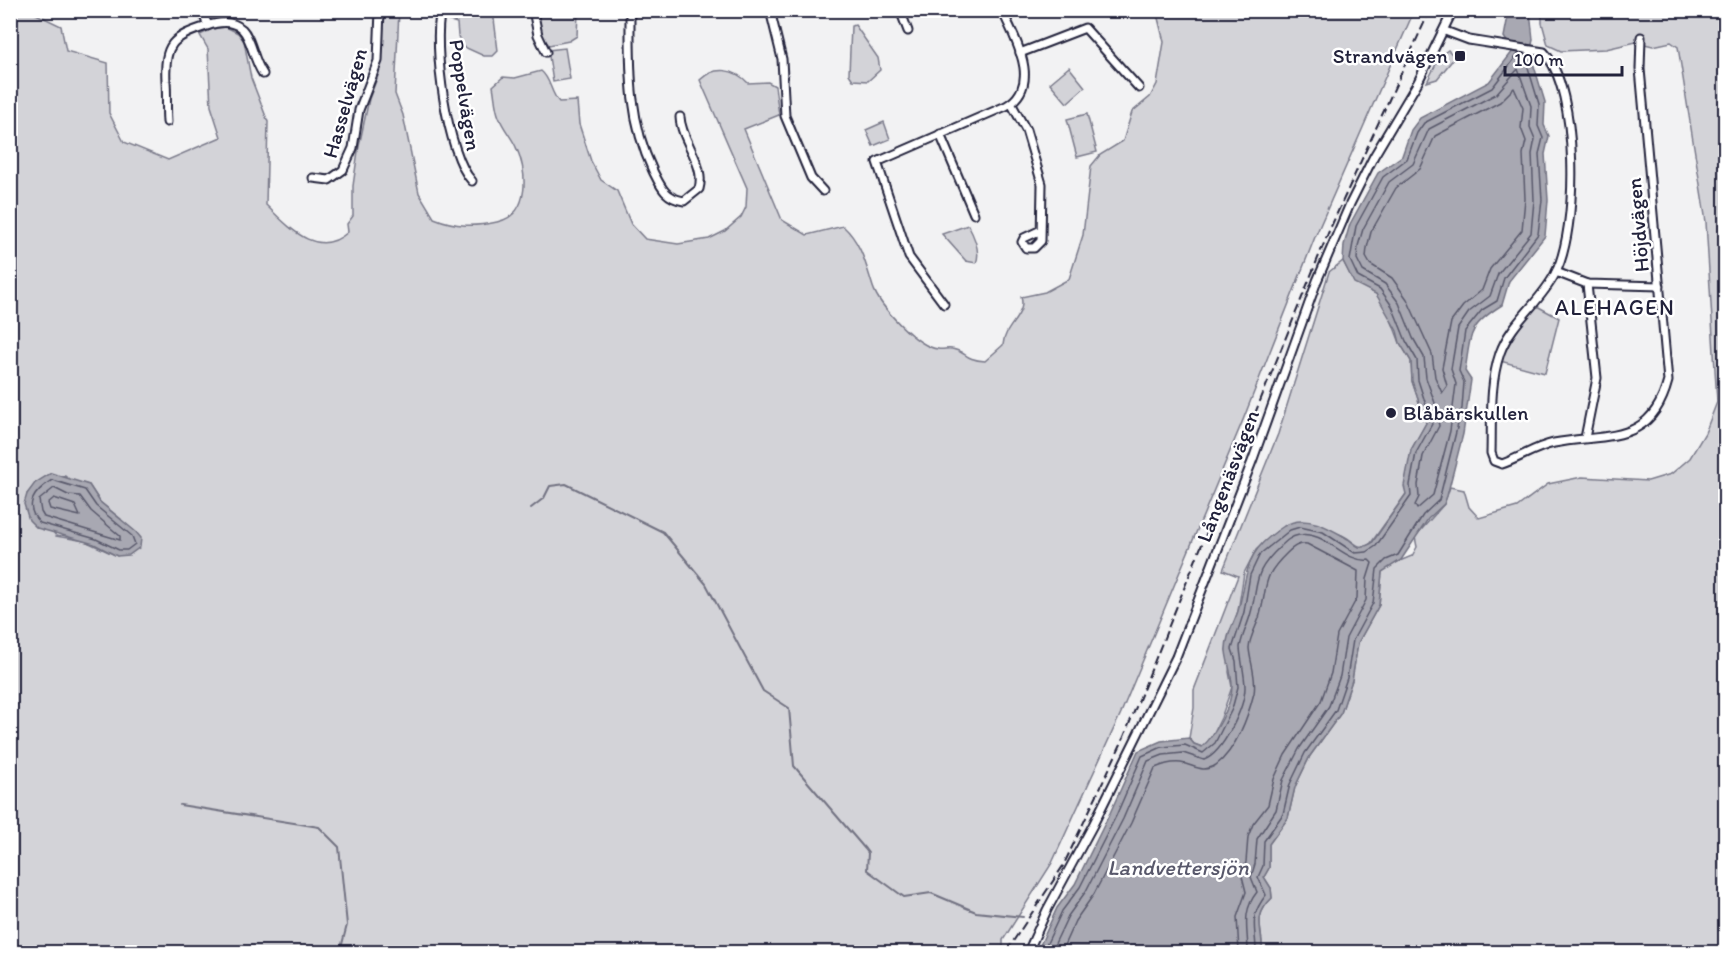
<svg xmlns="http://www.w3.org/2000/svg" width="1736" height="963" viewBox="0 0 1736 963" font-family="Itim,sans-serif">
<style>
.green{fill:#d3d3d8;stroke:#7a7a8a;stroke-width:1.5;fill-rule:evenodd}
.water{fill:#a8a8b2;stroke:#727282;stroke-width:1.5}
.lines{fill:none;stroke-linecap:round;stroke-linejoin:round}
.shore{stroke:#58586b;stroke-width:1.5}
.stream{stroke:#727282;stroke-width:2}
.street-casing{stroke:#22223b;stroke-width:11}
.street{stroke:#fff;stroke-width:7}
.rail{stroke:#22223b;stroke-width:2;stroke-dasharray:9 4.5;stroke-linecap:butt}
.poi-dot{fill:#22223b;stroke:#fff;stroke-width:2}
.labels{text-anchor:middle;stroke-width:5;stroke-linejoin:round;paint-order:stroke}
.poi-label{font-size:21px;fill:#22223b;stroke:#fff;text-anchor:end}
.street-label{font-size:21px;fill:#22223b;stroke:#fff}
.neighbourhood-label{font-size:22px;letter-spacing:1.5px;fill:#22223b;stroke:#fff}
.water-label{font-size:22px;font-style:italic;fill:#58586b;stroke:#fff}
</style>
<rect width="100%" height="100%" fill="#f2f2f3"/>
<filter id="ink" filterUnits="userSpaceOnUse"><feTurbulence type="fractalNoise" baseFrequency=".0167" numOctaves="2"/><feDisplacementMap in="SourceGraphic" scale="12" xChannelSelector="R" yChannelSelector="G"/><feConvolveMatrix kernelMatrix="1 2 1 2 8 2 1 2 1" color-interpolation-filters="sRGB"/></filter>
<g filter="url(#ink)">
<g class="green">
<path d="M1640,10L1725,11V952H1262C1264,930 1251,918 1272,898L1271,888L1264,877L1269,868V844L1288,818L1295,787L1310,756L1341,713L1352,680L1358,643L1379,605L1382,572L1390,565L1412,556L1417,547L1415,537L1444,504L1450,487L1464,490L1469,507L1479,518L1517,507L1548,484L1582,477L1648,481L1671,474L1690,458L1705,433L1717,402L1706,222L1678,47L1671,42L1653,46L1636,42L1606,49L1561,51L1548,45L1542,23V11H1619L1625,15Z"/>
<path d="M11,11H30L61,26L66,51L108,63L109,113L124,142L168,160L221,137L211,106L208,49L200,35L212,29L226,27L238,33L244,41L251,78L268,122L266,205C289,227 317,260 348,232L347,224L353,216V186L358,151L369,99L379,73L383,11H399L395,94L403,115L419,193L434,218C456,227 474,227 497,222C531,215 528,170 515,145C510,135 503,128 499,117C495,108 495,96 493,86L503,77L515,78L541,71C551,79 550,92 559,102L577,101L579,124L591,161L601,180L617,191L631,224L645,239L678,244L709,239L725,231L741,217L746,207L747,188L700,80C715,65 735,69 748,83L768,82L775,86L779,115L744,129L782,220L807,235L843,226C861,242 866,265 873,287C879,306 917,347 938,349C943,350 947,348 952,349C966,351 964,360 985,361L1003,345C1004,326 1027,315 1021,297L1045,292L1069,279L1083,235L1091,166L1100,155L1123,141L1132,112L1150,97L1157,84L1164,42L1158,18L1150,11H1414L1315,237L1243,420L1121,713L1052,863L1003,940V952H11ZM65,476L72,482L89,485L100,502L121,519L117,556L85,541L56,536L27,494C38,479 47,478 65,476Z"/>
<path d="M445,11H493L498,51L493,56H484L462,46L458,36L457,23L443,19Z"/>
<path d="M535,11H578L577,36L569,41L549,45L542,37Z"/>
<path d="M855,25L878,58L880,70L868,81L853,80L849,74L851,26Z"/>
<path d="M565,48L570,79L553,82L548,50Z"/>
<path d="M1448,50L1455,57L1437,79L1427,82L1440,56Z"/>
<path d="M1069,67L1085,87L1067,103L1050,83Z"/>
<path d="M1087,114L1097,152L1077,157L1067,119Z"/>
<path d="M884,122L890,139L873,146L866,130Z"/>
<path d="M968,225C974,236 981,252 976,263L966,261L942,234Z"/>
<path d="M1343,261L1354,282L1376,294L1387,309L1400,343L1411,361L1412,381L1426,423L1411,450L1406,494L1371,543C1356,553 1354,538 1339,534C1321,529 1296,532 1277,531L1256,550L1244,573L1238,611L1226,650L1230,662L1229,672L1232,687L1221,718L1210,740L1202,747L1194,744L1189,738L1194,708V690L1238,576L1223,570L1278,434L1329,272Z"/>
<path d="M1535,305L1559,318L1545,373L1500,361L1508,337Z"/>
</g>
<g class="water">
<path d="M1509,11H1530L1533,40L1530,53L1545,102L1544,125L1549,136L1545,154L1548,200L1545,236L1509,281L1502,305C1468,326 1471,333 1465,371L1471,380L1463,434L1447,496L1444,504L1428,519L1401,560L1382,572L1379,605L1358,643L1352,680L1341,713L1310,756L1295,787L1288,818L1269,844V868L1264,877L1271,888L1272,898C1251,918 1264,930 1262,952H1037L1057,908L1075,884L1110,813L1138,751L1161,741L1189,738L1194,744L1202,747C1216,734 1232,705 1232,686C1232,674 1227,662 1226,651C1225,638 1234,623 1238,611C1250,568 1242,554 1284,526C1305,513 1330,528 1348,539C1351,541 1356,546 1359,547C1364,548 1368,545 1372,543L1406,494L1404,486L1411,450L1426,423L1412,381L1411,361L1400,343L1397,331L1376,294L1354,283L1343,261L1344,245L1350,224L1378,173L1402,156L1411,130L1420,118L1489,82L1513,51L1504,37Z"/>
<path d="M51,473L89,485L100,502L136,532L141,538L140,547L129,555L117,556L94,544L37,528L29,520L24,504L27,494L35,483Z"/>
</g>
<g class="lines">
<g class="shore">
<path d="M1518,69L1531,106L1530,127L1535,139L1532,154L1534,200L1531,233L1498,274L1490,296L1469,312L1458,328L1451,369L1456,384L1450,431L1433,495L1417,509L1415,505L1419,497L1418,485L1423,456L1439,426L1435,403L1426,378L1424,357L1413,338L1399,303L1385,284L1363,271L1357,259L1358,246L1363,229L1389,182L1413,164L1429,129L1496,94Z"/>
<path d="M1514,88L1523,108L1521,128L1526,141L1523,154L1525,199L1522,230L1490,269L1482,290L1463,306L1451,322L1442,368L1447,386L1442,393L1435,377L1432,354L1407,299L1392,278L1370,264L1366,257L1367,248L1371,232L1396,188L1420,169L1435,136L1500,102Z"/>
<path d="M52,480L85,490L96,506L132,536L135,544L127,550H119L96,539L40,523C22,505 35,491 52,480Z"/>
<path d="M54,488L68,495L80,496L91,511L120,536V540L44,517L41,512L39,500Z"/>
<path d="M54,498L75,505L80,516L50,509L48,503Z"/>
<path d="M1043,952L1062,911L1080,887L1116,816L1142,756L1162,747L1185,745L1203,753L1215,743L1232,709L1238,687L1236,661L1232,649L1244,612L1250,575L1260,554L1290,530L1300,527L1323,532L1355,553L1367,552L1376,546L1411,496L1410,485L1416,453L1432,424L1418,380L1417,360L1406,341L1392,306L1380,289L1358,277L1350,260L1356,226L1383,177L1407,159L1417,133L1424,123L1492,88L1519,53"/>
<path d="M1051,952L1068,916L1086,891L1123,819L1148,761L1163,755L1183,753L1204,760C1223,753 1245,707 1245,687C1245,676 1240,655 1240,647C1242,636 1247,626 1250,616C1260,582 1251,574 1280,547C1285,542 1291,536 1299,535C1326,530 1343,563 1369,560L1372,563L1367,579L1366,600L1346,638L1340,676L1329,706L1299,749L1283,780L1276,810L1257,839L1255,864L1251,877L1257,892C1241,912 1248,930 1248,952"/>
<path d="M1061,952L1075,921L1094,894L1131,823L1155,768C1162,765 1173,762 1181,763C1194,765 1202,774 1216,765C1236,750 1248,717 1254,693C1257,678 1250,662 1249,648C1249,639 1256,627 1259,618C1269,585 1260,579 1287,553C1293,547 1298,543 1307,544L1358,571L1357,598L1337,635L1331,673L1321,701L1285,755L1274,779L1268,805L1253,824L1248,837L1246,862L1242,876L1246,892L1237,917L1239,952"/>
<path d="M1256,952C1256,927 1248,918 1266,895L1258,877L1263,866L1264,841L1283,814L1290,784L1305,753L1336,710L1347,678L1353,640L1373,603L1377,569L1386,560L1398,555L1423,515L1439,500L1462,408L1464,382L1459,371L1465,331L1482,310L1497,301L1504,278L1538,234L1542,200L1539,154L1543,138L1538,126L1539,104L1524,54"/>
</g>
<g class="stream">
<path d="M531,508L544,498L550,486L566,484L663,532L706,584L763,691L789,708L794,766L865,849L868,853L867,870L904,897L931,893L976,912L1023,917"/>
<path d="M180,805L319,827L339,847L347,925L340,952"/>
</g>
<g class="street-casing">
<g id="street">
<path d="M201,10L208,25"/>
<path d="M441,10C432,45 447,155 472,181"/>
<path d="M533,10L538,35L546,52"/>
<path d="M630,10C630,67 628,119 653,171C661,187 665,198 684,201L699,189C706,164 681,141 680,117"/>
<path d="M770,10L782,59L785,116L811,178L823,191"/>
<path d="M900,10L908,31"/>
<path d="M1445,31L1469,40L1544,52C1579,91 1579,229 1555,274C1540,303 1511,322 1500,353C1489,385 1492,421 1491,453L1494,461L1502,464C1520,458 1535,447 1554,443C1607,433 1651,446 1668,381L1640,69L1641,37"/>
<path d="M1020,53L1085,28L1139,88"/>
<path d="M1011,103L1026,130L1042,184L1041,241L1034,248H1026L1022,242L1024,238L1039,231"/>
<path d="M167,122C166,108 167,94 166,81C164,44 172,37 207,26C218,22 232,20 242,29C252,39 253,60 263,74"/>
<path d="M940,134L974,214"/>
<path d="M313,178L329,180L343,170L353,148L359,110L378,61L380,10"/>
<path d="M1556,272L1587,284L1660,286"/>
<path d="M944,304L909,257L877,162L1006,106C1043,85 1015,39 1002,10"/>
<path d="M1585,438L1597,378L1587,284"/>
<path d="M1028,952L1047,910L1093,825L1176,657L1253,459L1317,281L1350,204L1374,156L1418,82L1453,10"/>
</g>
</g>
<use href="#street" class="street"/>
<path class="rail" d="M1006,952L1063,866L1121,744L1329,231L1430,10"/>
</g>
</g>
<g class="poi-dot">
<rect x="1454" y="50" width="12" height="12" rx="3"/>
<circle cx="1391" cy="413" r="6"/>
</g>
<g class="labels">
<g class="poi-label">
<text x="1448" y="63">Strandvägen</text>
<text x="1403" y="420" text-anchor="start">Blåbärskullen</text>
</g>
<g class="street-label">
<text transform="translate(465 95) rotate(81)" y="7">Poppelvägen</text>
<text transform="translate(345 103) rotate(-74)" y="7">Hasselvägen</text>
<text transform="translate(1638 225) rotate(-95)" y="7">Höjdvägen</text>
<text transform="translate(1228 476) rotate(-69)" y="7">Långenäsvägen</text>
</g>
<g class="neighbourhood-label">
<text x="1615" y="315">ALEHAGEN</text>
</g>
<g class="water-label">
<text x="1178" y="875">Landvettersjön</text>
</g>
</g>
<rect width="1736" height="963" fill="none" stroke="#fff" stroke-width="36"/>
<rect x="18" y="18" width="1700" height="927" fill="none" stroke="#22223b" stroke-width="2" filter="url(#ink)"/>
<path d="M1505 66v9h117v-9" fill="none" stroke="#22223b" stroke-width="3"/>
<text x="1514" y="66" font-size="18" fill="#22223b" stroke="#ffffff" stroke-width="4.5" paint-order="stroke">100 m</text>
</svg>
